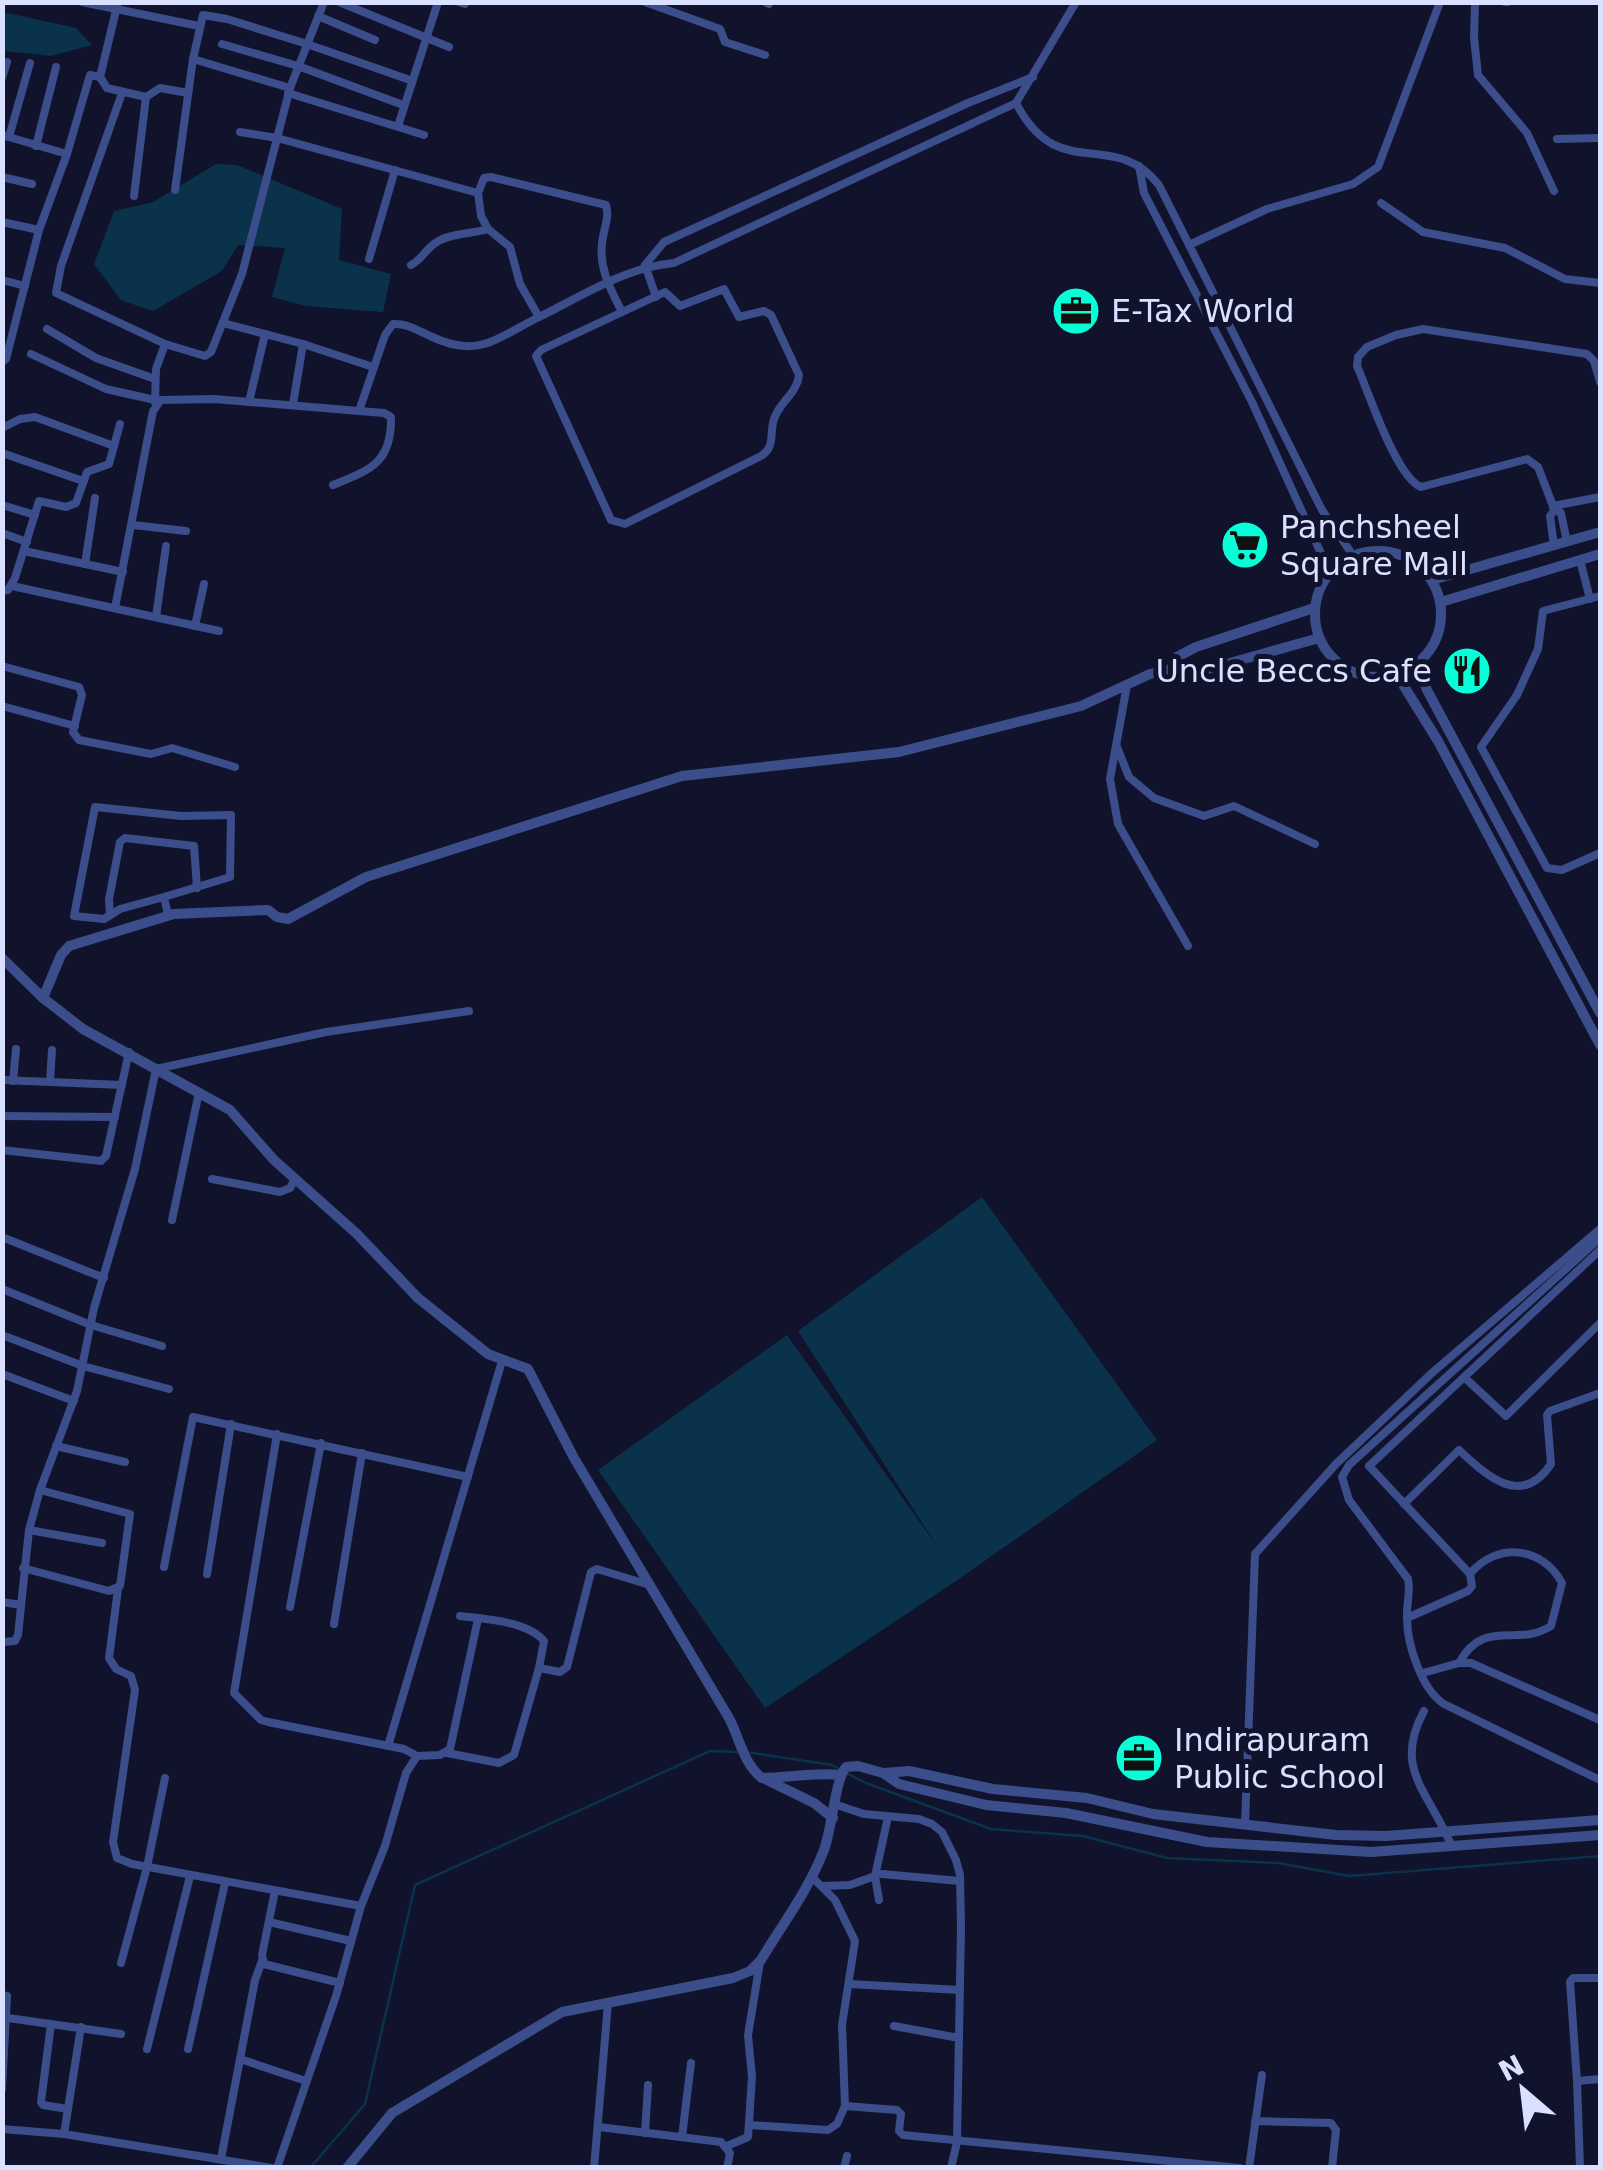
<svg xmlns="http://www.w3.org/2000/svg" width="1603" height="2170" viewBox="0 0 1603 2170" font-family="'DejaVu Sans',sans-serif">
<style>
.water{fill:#0a324b}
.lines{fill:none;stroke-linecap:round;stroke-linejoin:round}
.stream{stroke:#0a324b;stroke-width:2.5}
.minor{stroke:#3b4d8b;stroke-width:8}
.tertiary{stroke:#3b4d8b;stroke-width:10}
.labels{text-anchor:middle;stroke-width:10;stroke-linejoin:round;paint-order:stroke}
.poi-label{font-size:32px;fill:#dae0ff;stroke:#10132b;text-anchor:start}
</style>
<rect width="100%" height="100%" fill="#10132b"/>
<g class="water">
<path d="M3,12L76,28L92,45L51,56L3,51Z"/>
<path d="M216,164L237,165L342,209L339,260L391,274L383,312L305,306L272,297L285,248L238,245L222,271L153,311L121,300L94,264L114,211L153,202Z"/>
<path d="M982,1197L1157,1440L959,1579L765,1708L598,1470L787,1335L939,1549L798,1331Z"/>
</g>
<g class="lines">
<g class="stream">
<path d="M746,1752L832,1765L841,1770"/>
<path d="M848,1774L866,1783L991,1829L1083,1836L1167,1858L1278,1863L1349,1876L1600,1856"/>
<path d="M310,2168L365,2104L415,1885L710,1751L738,1752"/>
</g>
<g class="minor">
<path d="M82,2L199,26"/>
<path d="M339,2L449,47"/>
<path d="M459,2L465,4"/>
<path d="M645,2L720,29L725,42L765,55"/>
<path d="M765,2L769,4"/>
<path d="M1475,2L1474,38L1478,75L1527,133L1554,191"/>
<path d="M1505,2H1508"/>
<path d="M318,16L375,40"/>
<path d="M222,44L298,66L403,105"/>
<path d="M193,59L290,88"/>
<path d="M100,77L118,2"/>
<path d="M2,78L7,62"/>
<path d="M122,93L61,266L56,293L165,344L205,356L211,352L242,274L290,88L324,2"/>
<path d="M288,93L424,135"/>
<path d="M1016,103C1059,186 1112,126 1159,185L1322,510L1354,557"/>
<path d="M398,126L438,2"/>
<path d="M240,132L277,138L478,193"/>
<path d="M2,135L67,154"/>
<path d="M9,137L30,63"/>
<path d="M1557,139L1600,138"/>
<path d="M36,146L56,67"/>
<path d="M1139,166L1144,193L1252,402L1330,573"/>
<path d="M2,177L32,184"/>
<path d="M175,190L193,59L203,15L227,19L307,44L410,80"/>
<path d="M134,196L146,97L160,88L188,93"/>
<path d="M1381,203L1423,232L1505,248L1565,279L1600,283"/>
<path d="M2,222L39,230"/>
<path d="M1189,245L1267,209L1353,184L1378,167L1440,2"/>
<path d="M369,259L395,170"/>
<path d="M411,265C423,259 426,248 437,242C450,233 473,234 488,229"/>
<path d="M645,265L664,242L968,103L1033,77"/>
<path d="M645,265L656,297"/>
<path d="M2,280L25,286"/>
<path d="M724,289L739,317L764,311L771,315L799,375C797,394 780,401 774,419C769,434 776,446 761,456L625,524L611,520L536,356L541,350L665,292L680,306Z"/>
<path d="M622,312C611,290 599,269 602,244C603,230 610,218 606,205L491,177L484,178L478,193L481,216L488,229L510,247L520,284L539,317C582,296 626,267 674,263L1016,103L1076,2"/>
<path d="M223,323L303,344L373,367"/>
<path d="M47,329L96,358L155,379"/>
<path d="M31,354L106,389L155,400"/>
<path d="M2,362L6,359L39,230L67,154L90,75L100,77L107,88L146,97"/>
<path d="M1600,382L1594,361L1587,354L1423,329L1396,335L1367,347L1358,357L1357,366C1369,393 1396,477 1421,487L1527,459L1538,467L1553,506L1600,497"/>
<path d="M155,402L156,369L165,344"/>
<path d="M249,402L265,334"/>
<path d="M293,404L303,344"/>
<path d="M2,428L20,419L35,417L114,446"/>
<path d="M2,453L83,481"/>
<path d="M333,485C370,470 392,463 391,417L384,413L359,411"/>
<path d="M2,505L35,515"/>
<path d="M1553,507L1561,513L1567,542"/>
<path d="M133,525L186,531"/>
<path d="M2,533L27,542"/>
<path d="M1554,546L1550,516L1554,511"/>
<path d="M24,551L123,572"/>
<path d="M1580,560L1590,599"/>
<path d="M85,564L95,498"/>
<path d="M12,586L219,631"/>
<path d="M2,591L8,590L15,578L39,501L66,507L76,503L87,472L109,464L120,424"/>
<path d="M1600,596L1543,611L1538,649L1517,695L1481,747L1547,868L1562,870L1600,853"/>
<path d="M115,608L153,411L161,400L214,399L359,411L385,335L393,324C406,323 417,330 430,336C478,359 495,339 539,317"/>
<path d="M156,617L166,546"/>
<path d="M195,626L204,584"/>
<path d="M2,666L79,687L82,695L73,732L79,740L151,754L172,748L235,767"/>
<path d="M1127,685L1110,779L1118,824L1188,946"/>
<path d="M2,706L75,726"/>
<path d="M1117,747L1129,777L1154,798L1204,816L1234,806L1315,844"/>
<path d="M164,897L230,877L231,815L181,816L95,807L74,916L104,919L120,909L164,897L168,915"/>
<path d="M110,915L109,899L120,842L125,838L194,846L197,888"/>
<path d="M2,1080L122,1085"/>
<path d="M13,1081L16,1049"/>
<path d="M50,1082L52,1050"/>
<path d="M2,1116L115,1117"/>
<path d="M2,1150L101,1161L106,1156L129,1052"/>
<path d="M212,1179L280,1192L290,1188L295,1179"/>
<path d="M172,1220L199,1092"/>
<path d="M2,1237L104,1278"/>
<path d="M1600,1238L1349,1465L1342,1477L1349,1500L1408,1579C1411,1593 1406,1604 1407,1618C1407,1645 1422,1690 1444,1704L1600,1780"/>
<path d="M2,1289L91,1325L162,1346"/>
<path d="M2,1335L83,1366L169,1389"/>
<path d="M2,1374L74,1401"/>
<path d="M1464,1377L1506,1416L1600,1323"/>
<path d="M277,1434L234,1693L261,1720L268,1722L404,1749L417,1756"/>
<path d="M56,1446L125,1462"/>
<path d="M1404,1504L1459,1450C1486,1475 1521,1509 1551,1464L1547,1415L1550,1411L1600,1393"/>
<path d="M29,1530L102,1543"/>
<path d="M164,1567L193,1417L468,1477"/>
<path d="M23,1568L109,1591L120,1586L130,1514L40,1490"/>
<path d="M207,1574L231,1424"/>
<path d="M1470,1574L1369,1466L1600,1250"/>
<path d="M118,1589L109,1658L116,1669L131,1676L135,1690L113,1842L117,1858L132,1864L361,1906"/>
<path d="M2,1602L21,1605"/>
<path d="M290,1607L321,1443"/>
<path d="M1407,1618L1468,1591L1472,1586L1470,1574C1497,1541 1543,1547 1562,1583L1551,1626C1517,1648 1484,1617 1459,1663"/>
<path d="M334,1624L362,1453"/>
<path d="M2,1642L15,1641L18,1635L29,1530L40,1490L77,1391L94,1308L135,1169L156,1069L326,1032L469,1011"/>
<path d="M539,1668L560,1672L567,1667L591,1572L597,1569L650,1585"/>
<path d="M1423,1673L1459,1663H1471L1600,1720"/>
<path d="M1424,1711C1392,1770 1430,1792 1452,1847"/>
<path d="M388,1746L502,1361"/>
<path d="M447,1753L499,1763L514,1755L539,1668L544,1641C527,1621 485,1619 460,1616"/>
<path d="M837,1805L864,1814L919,1819L932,1824L942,1832L956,1860L960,1875L961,1928L957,2142L951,2168"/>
<path d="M1245,1825L1255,1554L1336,1464L1433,1372L1600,1229"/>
<path d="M882,1874L960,1881"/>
<path d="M875,1876L888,1817"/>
<path d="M822,1886L850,1885L875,1876L879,1900"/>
<path d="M275,1891L262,1955L264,1964L340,1983"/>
<path d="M269,1922L351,1941"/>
<path d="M121,1963L147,1867L165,1778"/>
<path d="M1600,1978H1573L1570,1982L1577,2081L1600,2079"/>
<path d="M849,1984L960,1990"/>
<path d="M2,1995L7,1996L2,2089"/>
<path d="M8,2018L121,2034"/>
<path d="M51,2024L41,2102L43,2105L68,2109"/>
<path d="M894,2026L959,2038"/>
<path d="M147,2049L190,1876"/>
<path d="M188,2049L225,1883"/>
<path d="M240,2059L306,2081"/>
<path d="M1577,2081L1580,2168"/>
<path d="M845,2106L897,2110L901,2114L899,2131L903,2135L1240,2168"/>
<path d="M1255,2121L1331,2123L1336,2130L1332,2168"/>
<path d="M750,2125L828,2130L837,2124L845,2106L842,2025L855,1941L835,1900L812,1877"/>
<path d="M599,2127L721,2142L730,2153L727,2168"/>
<path d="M2,2129L64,2134L272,2168"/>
<path d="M645,2133L648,2085"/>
<path d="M64,2134L81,2027"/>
<path d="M682,2137L691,2063"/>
<path d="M727,2146L748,2137L752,2077L748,2035L760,1962"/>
<path d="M221,2159L255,1980L262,1961"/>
<path d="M277,2168L336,1996L361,1906L385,1846L406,1773L417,1756L440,1755L450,1749L478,1619"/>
<path d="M594,2168L608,2003"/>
<path d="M844,2168L847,2156"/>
<path d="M1249,2168L1262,2075"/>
</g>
<g class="tertiary">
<circle cx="1378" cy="614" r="63"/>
<path d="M1432,580L1600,532"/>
<path d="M1441,602L1600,554"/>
<path d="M1417,664L1427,690L1600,1013"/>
<path d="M1171,669L1177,657L1196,647L1314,608"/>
<path d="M1397,675L1438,741L1600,1045"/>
<path d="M2,958L43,998L83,1029L230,1110L274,1160L357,1234L418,1298L488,1354L528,1369L574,1458L729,1718C740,1739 743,1763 762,1778C789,1778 813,1772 839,1775"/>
<path d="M43,998L61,955L69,946L174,914L268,910L277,917L288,919L366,877L682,776L899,752L1081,706L1150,674L1171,669L1194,673L1319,638"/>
<path d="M884,1773L909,1771L993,1789L1087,1798L1153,1814L1336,1835L1386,1836L1600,1820"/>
<path d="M765,1779L814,1803L833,1818"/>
<path d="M347,2168L392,2113L562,2012L733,1978L750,1971L761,1960C782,1925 809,1889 824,1850C832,1829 835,1780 846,1767L858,1766L883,1773L899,1784L986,1805L1066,1813L1207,1842L1371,1852L1600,1835"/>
</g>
</g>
<defs>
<g id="office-disc" transform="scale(2.5)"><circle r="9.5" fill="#06ffd6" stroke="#10132b"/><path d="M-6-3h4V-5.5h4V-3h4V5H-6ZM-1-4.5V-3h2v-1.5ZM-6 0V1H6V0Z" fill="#111"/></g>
<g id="supermarket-disc" transform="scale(2.5)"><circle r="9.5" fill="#06ffd6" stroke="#10132b"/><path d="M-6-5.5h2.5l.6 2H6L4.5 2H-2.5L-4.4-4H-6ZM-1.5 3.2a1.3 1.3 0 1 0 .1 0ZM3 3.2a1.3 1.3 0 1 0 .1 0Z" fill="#111"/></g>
<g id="restaurant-disc" transform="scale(2.5)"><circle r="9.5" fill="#06ffd6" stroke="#10132b"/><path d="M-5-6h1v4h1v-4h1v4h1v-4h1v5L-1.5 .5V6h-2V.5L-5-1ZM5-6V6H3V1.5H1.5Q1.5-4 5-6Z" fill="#111"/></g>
</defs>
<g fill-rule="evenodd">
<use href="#office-disc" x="1076" y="311"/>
<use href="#supermarket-disc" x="1245" y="545"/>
<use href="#restaurant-disc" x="1467" y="671"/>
<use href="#office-disc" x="1139" y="1758"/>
</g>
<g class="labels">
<g class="poi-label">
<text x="1111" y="322">E-Tax World</text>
<text x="1280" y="538">Panchsheel<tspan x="1280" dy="37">Square Mall</tspan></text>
<text x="1432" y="682" text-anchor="end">Uncle Beccs Cafe</text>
<text x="1174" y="1751">Indirapuram<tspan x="1174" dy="37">Public School</tspan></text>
</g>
</g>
<rect width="1603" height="2170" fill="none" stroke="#dae0ff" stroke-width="10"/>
<g transform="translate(1523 2090) rotate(332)" stroke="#10132b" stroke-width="8" paint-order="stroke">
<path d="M0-8L18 38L0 25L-18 38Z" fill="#dae0ff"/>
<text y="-15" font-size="28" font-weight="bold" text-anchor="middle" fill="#dae0ff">N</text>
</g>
</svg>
